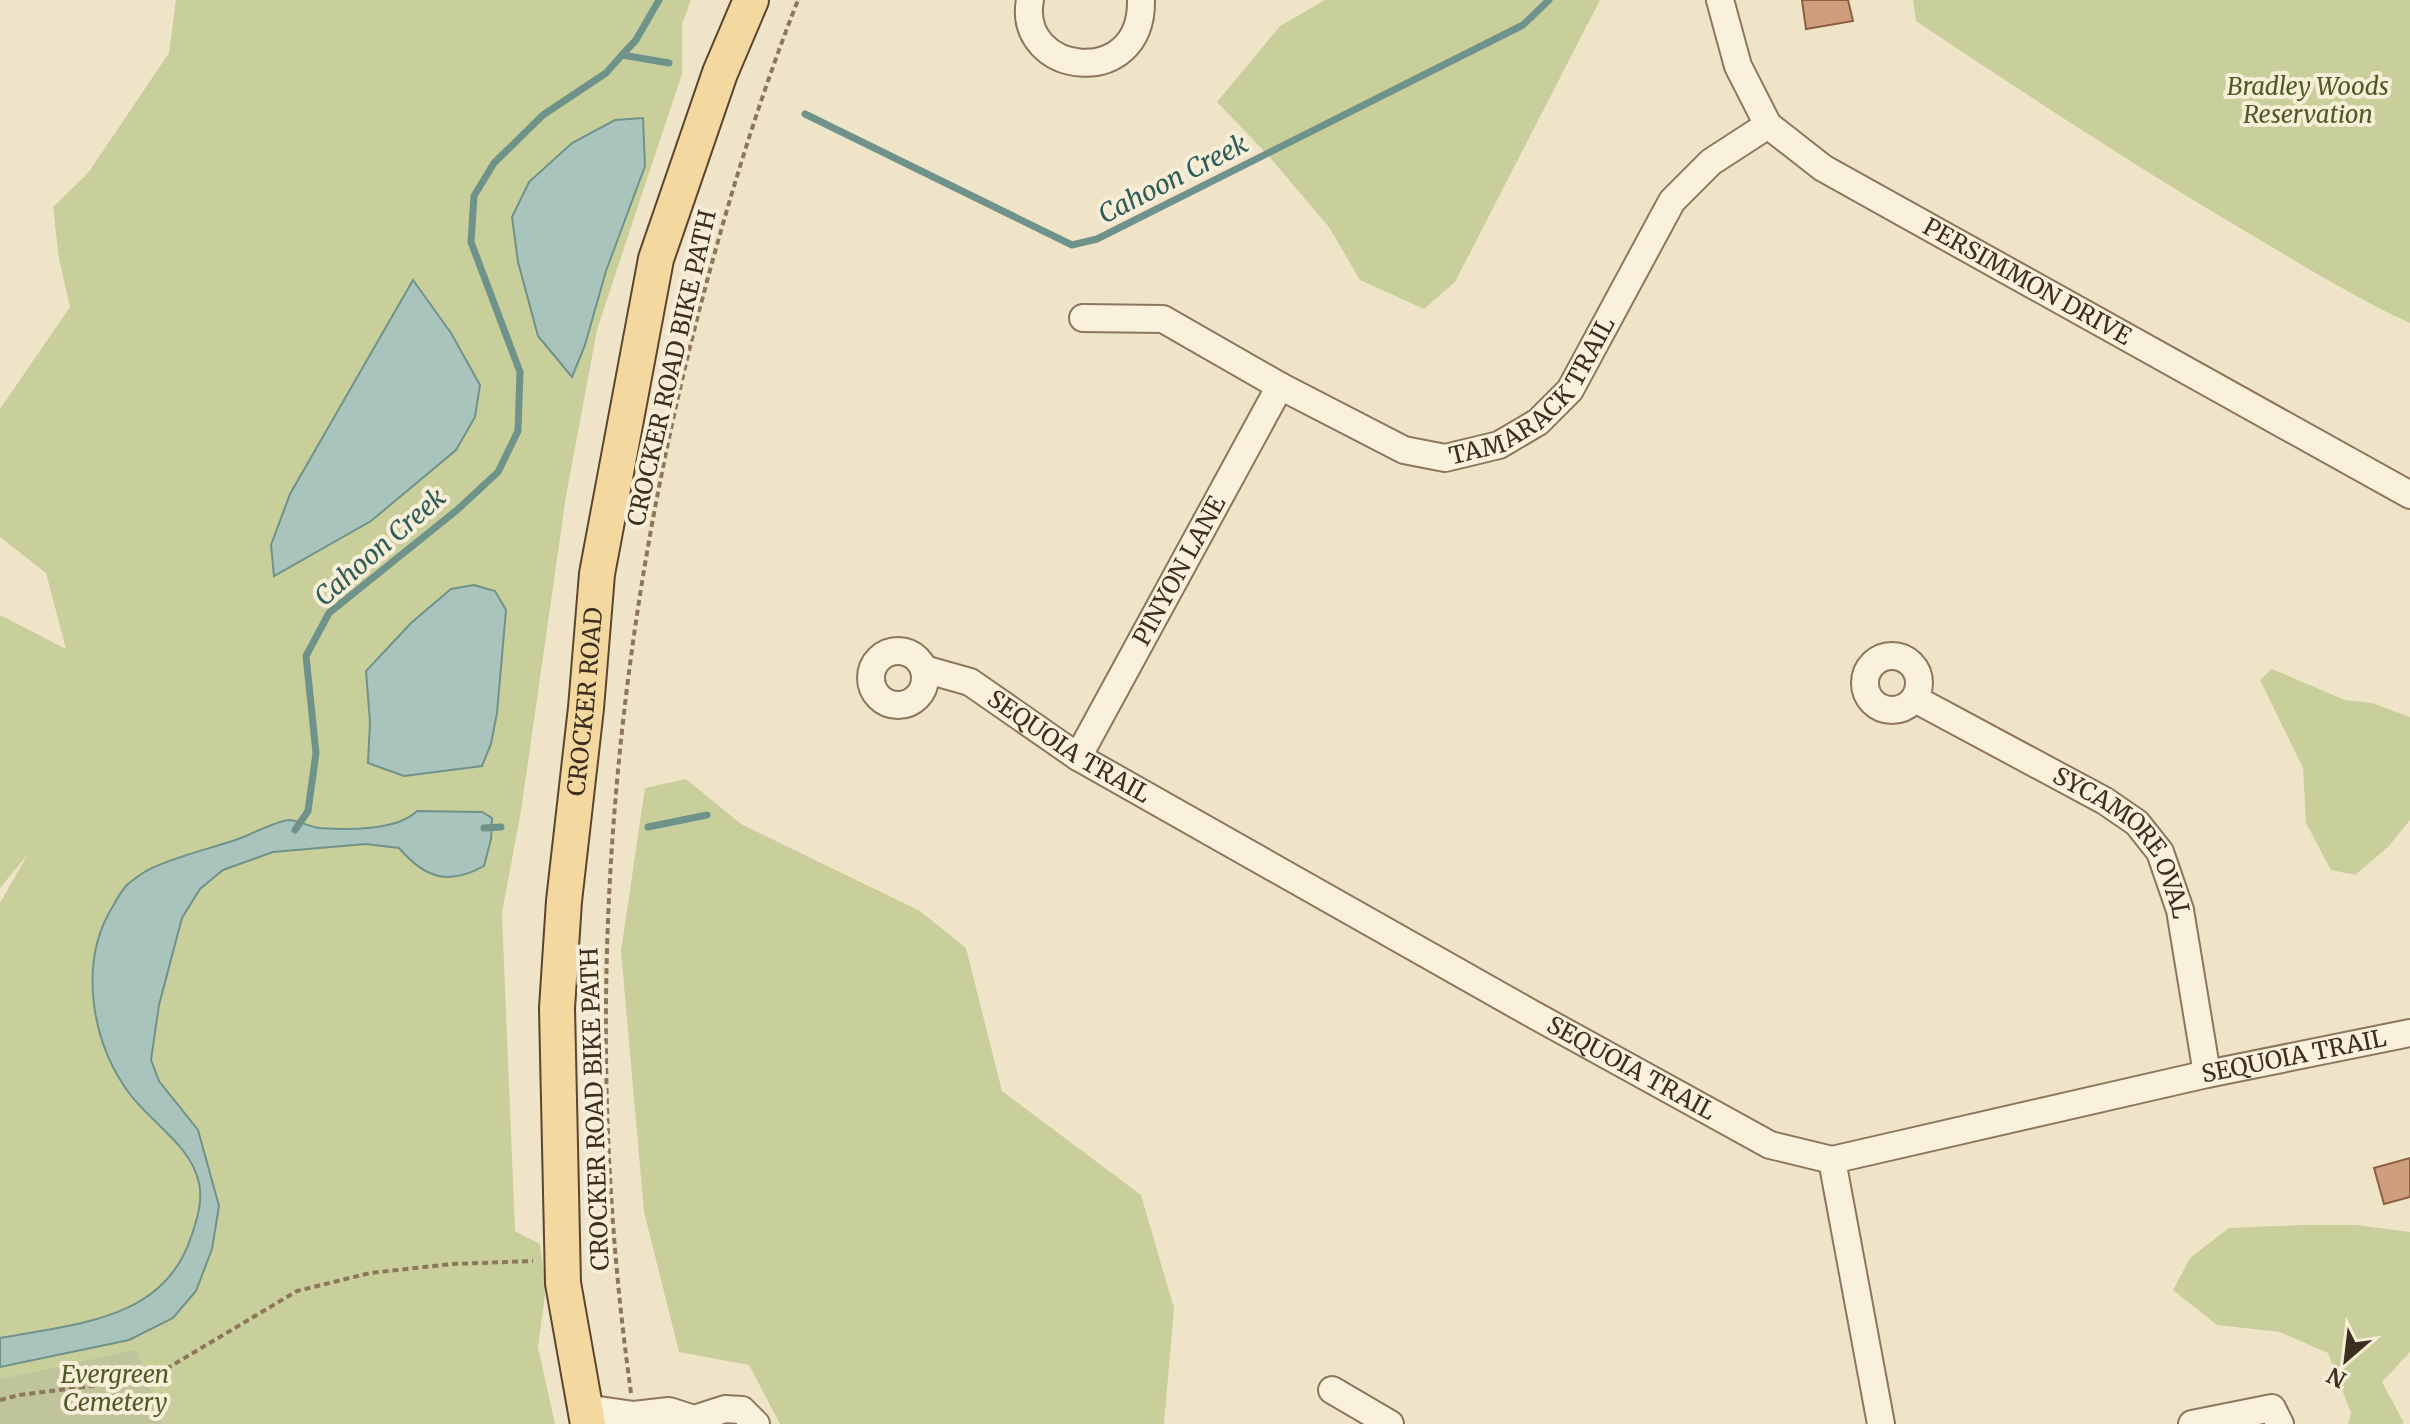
<svg xmlns="http://www.w3.org/2000/svg" width="2410" height="1424" viewBox="0 0 2410 1424" font-family="Merriweather,serif">
<style>
.green{fill:#c9cf9b}
.cemetery{fill:#bfc49a}
.water{fill:#a9c4bc;stroke:#6f938a;stroke-width:2}
.lines{fill:none;stroke-linecap:round;stroke-linejoin:round}
.stream{stroke:#6f938a;stroke-width:7}
.building{fill:#cf9f7d;stroke:#8d5f41;stroke-width:2}
.minor-casing{stroke:#8d765c;stroke-width:30}
.major-casing{stroke:#5b4430;stroke-width:38}
.path{stroke:#8d765c;stroke-width:4;stroke-dasharray:6 4;stroke-linecap:butt}
.minor{stroke:#faf1dc;stroke-width:26}
.major{stroke:#f3d9a0;stroke-width:34}
.labels{text-anchor:middle;stroke-width:8;stroke-linejoin:round;paint-order:stroke}
.park-label{font-size:24px;font-style:italic;fill:#4d5a26;stroke:#f7eed8}
.street-label{font-size:24px;fill:#3d2e20;stroke:#f7eed8}
.water-label{font-size:26px;font-style:italic;fill:#2f5d5a;stroke:#f7eed8}
</style>
<rect width="100%" height="100%" fill="#f0e4c8"/>
<g class="green">
<path d="M176,0H691L682,24V74L597,330L566,496L521,811L502,913L515,1231L540,1244L546,1287L538,1347L555,1424H163L137,1349L0,1379V903L28,854L0,888V615L66,649L46,573L0,537V409L70,307L59,259L53,207L88,173L169,53Z"/>
<path d="M1325,0H1600L1455,282L1424,309L1360,280L1329,227L1266,153L1217,102L1280,26Z"/>
<path d="M1913,0H2410V323C2353,297 2299,263 2245,231C2133,165 2024,93 1916,21Z"/>
<path d="M2272,669L2345,700L2372,703L2410,717V820L2388,847L2355,875L2331,870L2306,823L2303,768L2260,680Z"/>
<path d="M686,779L741,824L920,911L966,948L1002,1091L1141,1195L1174,1308L1164,1424H780L749,1365L679,1352L644,1212L621,951L645,788Z"/>
<path d="M2301,1225H2356L2410,1232V1352L2382,1382L2404,1423L2401,1424H2348L2351,1413L2328,1353L2280,1332L2217,1325L2173,1290L2190,1258L2229,1228Z"/>
</g>
<path class="cemetery" d="M137,1349L163,1424H0V1379Z"/>
<g class="water">
<path d="M643,118L645,166L606,271L585,345L572,377L538,336L518,262L512,217L529,182L572,143L615,120Z"/>
<path d="M413,280L451,333L480,385L475,417L456,450L371,521L274,576L271,545L290,494Z"/>
<path d="M474,585L495,591L506,610L497,713L491,744L482,766L404,776L368,763L370,722L366,671L411,623L451,589Z"/>
<path d="M417,811L482,812L492,818L491,839L484,866C448,886 425,878 399,848L366,844L273,852L223,870L200,889L182,918L159,1005L151,1060L159,1081L198,1130L219,1206L212,1249L196,1291L173,1318L129,1340L0,1367V1338C74,1324 164,1321 191,1237C197,1220 203,1201 199,1183C191,1145 151,1123 129,1093C91,1041 78,962 113,906C117,899 121,891 127,885C132,880 140,875 146,871C172,857 210,849 238,839C252,834 276,821 289,820C298,820 309,827 319,828C346,830 397,831 417,811Z"/>
</g>
<g class="lines">
<g class="stream">
<path d="M622,55L636,40L659,0"/>
<path d="M805,114L1072,245L1097,239L1523,25L1549,0"/>
<path d="M648,827L707,815"/>
<path d="M484,828L501,827"/>
<path d="M295,830L308,811L316,753L306,656L329,613L457,510L498,472L518,431L520,372L471,242L474,196L494,163L543,115L606,73L622,55L669,63"/>
</g>
</g>
<g class="building">
<path d="M1802,0H1848L1853,21L1806,29Z"/>
<path d="M2410,1158V1197L2384,1204L2374,1168Z"/>
</g>
<g class="lines">
<g class="minor-casing">
<g id="minor">
<path d="M1030,0C1016,75 1143,92 1141,0"/>
<path id="s1" d="M1720,0L1738,66L1768,125L1823,168L2410,495"/>
<path id="s2" d="M1083,318L1163,319L1280,386L1404,450L1445,458L1499,445L1538,422L1570,390L1672,201L1711,162L1768,125"/>
<circle cx="898" cy="678" r="27"/>
<circle cx="1892" cy="683" r="27"/>
<path id="s3" d="M924,669L970,682L1078,757L1527,1011L1770,1145L1832,1160L2207,1074L2410,1033"/>
<path id="s4" d="M1915,699L2105,801L2137,823L2160,852L2180,910L2207,1074"/>
<path id="s5" d="M1078,757L1280,386"/>
<path d="M1832,1160L1881,1424"/>
<path d="M1332,1390L1390,1424"/>
<path d="M585,1408L634,1415L669,1411L694,1419L695,1424"/>
<path d="M694,1419L725,1409L742,1410L756,1424"/>
<path d="M2192,1424L2272,1408L2280,1424"/>
</g>
</g>
<g class="major-casing">
<g id="major">
<path id="s6" d="M588,1424L563,1283L557,1008L564,901L586,708L597,574L656,259L720,73L751,0"/>
</g>
</g>
<g class="path">
<path d="M631,1393C581,1034 607,670 697,319C725,211 757,104 798,0"/>
<path d="M0,1400L19,1395L139,1380L166,1369L297,1291L370,1273L452,1264L533,1261"/>
</g>
<use href="#minor" class="minor"/>
<use href="#major" class="major"/>
</g>
<g class="labels">
<g class="park-label">
<text x="2308" y="95">Bradley Woods<tspan x="2308" dy="28">Reservation</tspan></text>
<text x="115" y="1383">Evergreen<tspan x="115" dy="28">Cemetery</tspan></text>
</g>
<g class="street-label">
<text dy="8" stroke="none"><textPath href="#s1" startOffset="438">PERSIMMON DRIVE</textPath></text>
<text transform="translate(672 368) rotate(-77)" y="8">CROCKER ROAD BIKE PATH</text>
<text dy="8" stroke="none"><textPath href="#s2" startOffset="512">TAMARACK TRAIL</textPath></text>
<text dy="8" stroke="none"><textPath href="#s5" startOffset="212">PINYON LANE</textPath></text>
<text dy="8" stroke="none"><textPath href="#s6" startOffset="726">CROCKER ROAD</textPath></text>
<text dy="8" stroke="none"><textPath href="#s3" startOffset="166">SEQUOIA TRAIL</textPath></text>
<text dy="8" stroke="none"><textPath href="#s4" startOffset="260">SYCAMORE OVAL</textPath></text>
<text dy="8" stroke="none"><textPath href="#s3" startOffset="1510">SEQUOIA TRAIL</textPath></text>
<text dy="8" stroke="none"><textPath href="#s3" startOffset="814">SEQUOIA TRAIL</textPath></text>
<text transform="translate(595 1109) rotate(-92)" y="8">CROCKER ROAD BIKE PATH</text>
</g>
<g class="water-label">
<text transform="translate(1173 179) rotate(-27)" y="9">Cahoon Creek</text>
<text transform="translate(380 547) rotate(-41)" y="9">Cahoon Creek</text>
</g>
</g>
<g transform="translate(2346 1360) rotate(208)" stroke="#f7eed8" stroke-width="6" paint-order="stroke">
<path d="M0-6L14 30L0 20L-14 30Z" fill="#3d2e20"/>
<text y="-12" font-size="22" font-weight="bold" text-anchor="middle" fill="#3d2e20">N</text>
</g>
</svg>
